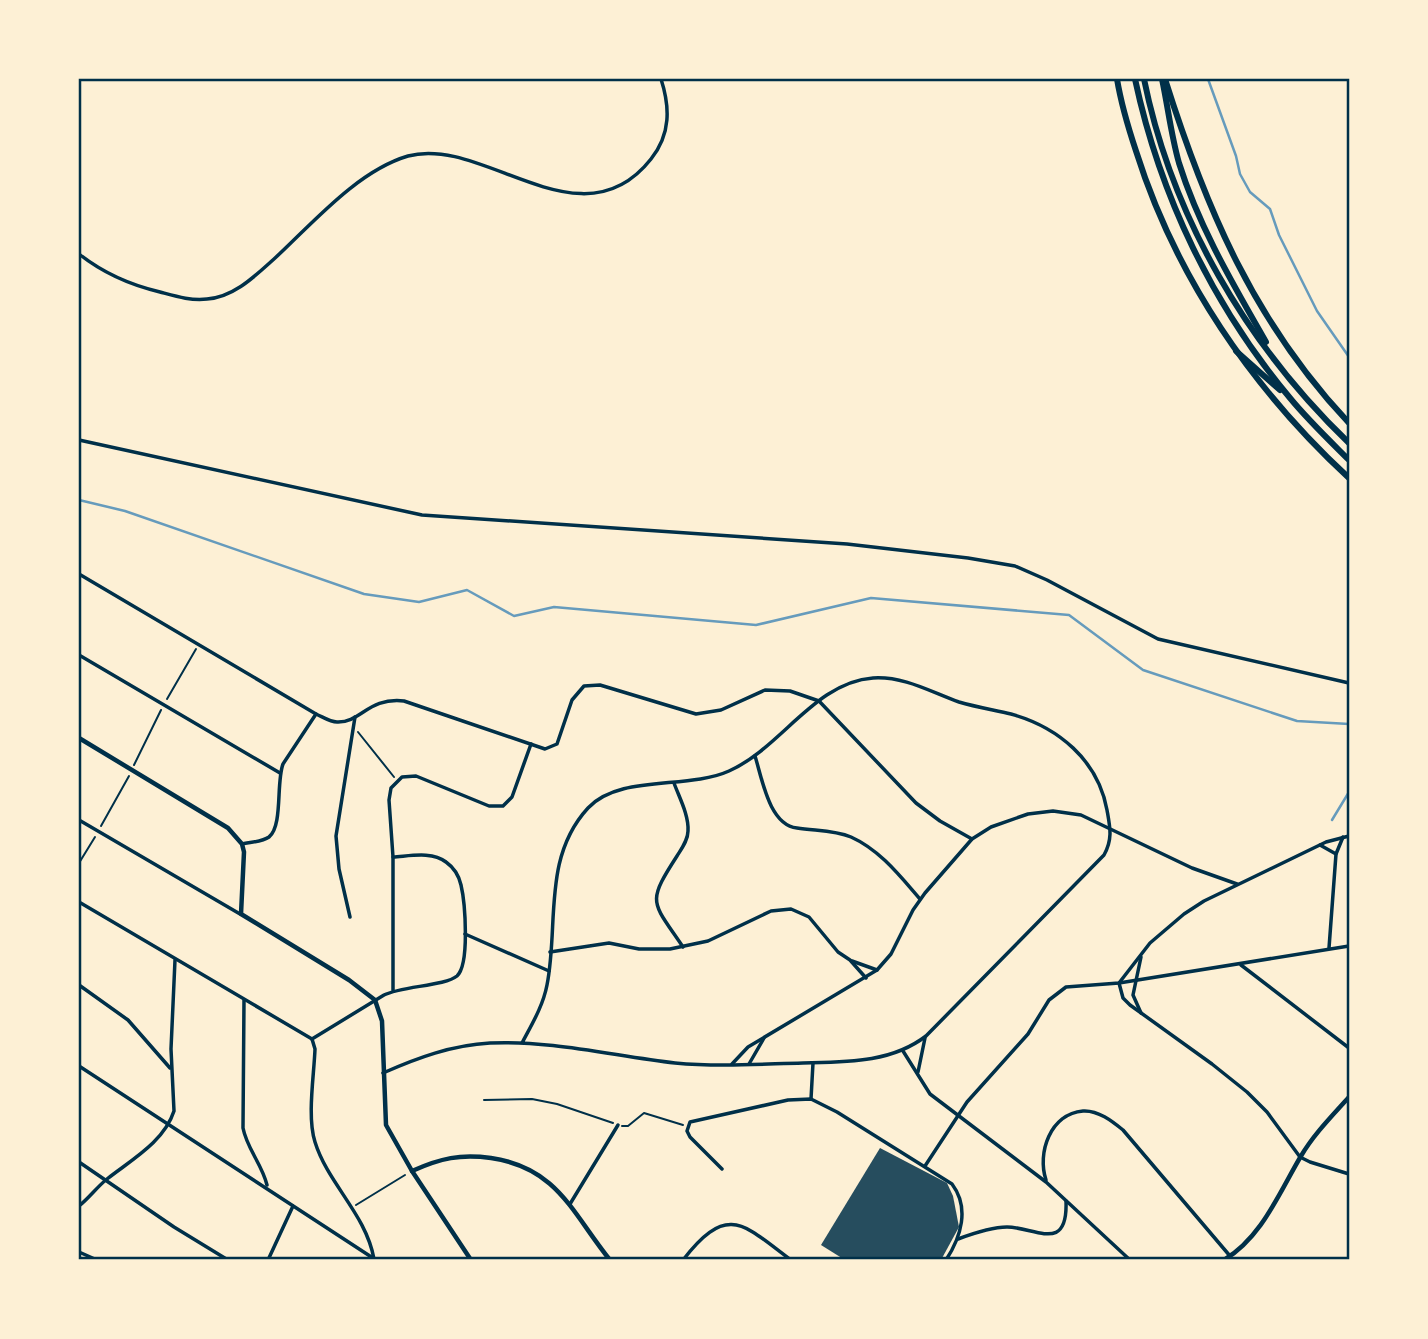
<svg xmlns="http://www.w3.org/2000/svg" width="1428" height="1339" viewBox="0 0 1428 1339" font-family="'Zilla Slab',serif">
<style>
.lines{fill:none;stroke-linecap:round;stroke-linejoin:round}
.stream{stroke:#669bbc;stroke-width:2.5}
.building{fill:#264d5e}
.path{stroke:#003049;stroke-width:2}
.minor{stroke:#003049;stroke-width:3.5}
.tertiary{stroke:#003049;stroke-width:4.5}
.primary{stroke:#003049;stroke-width:6}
.trunk{stroke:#003049;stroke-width:6}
.neatline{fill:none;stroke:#003049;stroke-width:2.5}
</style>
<rect width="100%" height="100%" fill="#fdf0d5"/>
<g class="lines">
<g class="stream">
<path d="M1208,79L1236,156L1240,174L1250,192L1270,209L1279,235L1317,311L1349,357"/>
<path d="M79,500L125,511L364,594L419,602L467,590L514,616L554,607L756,625L871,598L1069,615L1143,670L1297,721L1349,724"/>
<path d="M1332,820L1349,792"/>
</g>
</g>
<path class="building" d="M880,1148L947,1183L953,1196L959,1227L941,1260H845L821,1245Z"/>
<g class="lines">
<g class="path">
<path d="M167,699L196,649"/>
<path d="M358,732L394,777"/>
<path d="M134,765L161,710"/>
<path d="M101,826L129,776"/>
<path d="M79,863L95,837"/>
<path d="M484,1100L532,1099L557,1104L613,1123"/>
<path d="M622,1126H628L644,1113L683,1125"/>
<path d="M356,1205L405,1175"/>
</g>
<g class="minor">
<path d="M79,254C103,273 130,285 160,292C175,296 191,301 207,299C234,297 255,276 274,259C312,224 357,171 408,156C483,135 581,248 651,159C671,134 670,107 661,79"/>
<path d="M79,440L422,515L847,544L968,558L1015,566L1047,580L1158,639L1349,683"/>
<path d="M79,574L316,714C323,717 330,722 337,722C361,723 368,697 404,701L545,749L557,744L572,700L584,686L600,685L696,714L721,710L765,690L790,691L819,701L916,803L940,821L972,839"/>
<path d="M79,655L280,773"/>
<path d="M755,756C762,778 769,825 797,828C815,831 834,830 851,837C880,850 900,876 920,899"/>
<path d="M674,783C679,797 689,815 688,831C688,840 682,848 677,856C646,904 652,901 683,947"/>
<path d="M79,820L240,914"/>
<path d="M1349,836L1326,842L1204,901L1184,914L1150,943L1119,983L1123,998L1130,1005L1212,1064L1247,1092L1267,1112L1300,1157L1310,1162L1349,1174"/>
<path d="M242,844C251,842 262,842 269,837C283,826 276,782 283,764L316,714"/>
<path d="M1320,845L1336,854"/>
<path d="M79,902L312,1039"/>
<path d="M350,917L339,869L336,836L355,717"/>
<path d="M465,934L549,971"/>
<path d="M1329,948L1336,854L1343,837"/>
<path d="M550,952L609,943L639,949H670L708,941L771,911L791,909L809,917L838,952L850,960L866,978"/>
<path d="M1141,957L1133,995L1141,1013"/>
<path d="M852,961L877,970"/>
<path d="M1241,965L1349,1048"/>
<path d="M79,985L128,1020L170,1068"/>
<path d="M393,990V857L389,800L391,788L402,777L416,776L489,806H503L512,797L531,744"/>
<path d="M244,1000L243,1128C247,1149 262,1164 267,1185"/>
<path d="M312,1039L384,995C402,986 445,986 457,976C470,964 465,902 461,885C459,876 453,867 446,862C432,851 410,856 393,857"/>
<path d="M312,1039L315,1049C314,1076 307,1117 315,1142C328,1184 366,1214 374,1259"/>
<path d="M903,1051L930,1094L1046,1182L1130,1260"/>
<path d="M732,1064L748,1047L877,970L891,954L913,910L925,893L972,839L991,827L1028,814L1053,811L1081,815L1192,868L1237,884"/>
<path d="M749,1064L764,1038"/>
<path d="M79,1066L376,1260"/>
<path d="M918,1072L925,1038"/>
<path d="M383,1073C417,1058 452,1045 490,1043C551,1040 614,1056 675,1063C718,1067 761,1064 803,1063C846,1062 891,1063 926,1036L1104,855C1113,839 1110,827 1107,810C1098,760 1058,727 1011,714C994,710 976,707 959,702C931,692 904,676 873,678C815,682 781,748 729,771C687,790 620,774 588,808C542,858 559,925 547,985C543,1006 532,1024 522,1043"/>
<path d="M811,1099L813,1063"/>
<path d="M79,1162L174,1227L228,1260"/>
<path d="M925,1166L967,1102L1028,1034L1049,1000L1066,987L1119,983L1349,946"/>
<path d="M722,1169L690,1137L687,1131L690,1122L788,1100L811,1099L837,1112L952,1184C970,1208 961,1237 946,1260"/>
<path d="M1046,1180C1037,1153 1050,1114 1083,1111C1098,1110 1112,1121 1123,1130L1230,1256"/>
<path d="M570,1204L618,1125"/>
<path d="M79,1206C89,1198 97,1187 107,1179C131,1160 164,1142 174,1111L171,1049L175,960"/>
<path d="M958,1239C974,1233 991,1227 1007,1227C1035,1227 1068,1254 1066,1201"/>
<path d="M79,1252L97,1260"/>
<path d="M268,1260L293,1206"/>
<path d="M683,1260C728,1202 744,1225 791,1260"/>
</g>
<g class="tertiary">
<path d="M79,738L228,828L242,844L244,852L241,914L349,980L375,1000L382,1021L386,1125L412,1171L471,1260"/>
<path d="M412,1171C441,1158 460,1154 491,1158C558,1168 572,1213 610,1260"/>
<path d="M1224,1260C1262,1237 1279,1193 1301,1156C1314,1134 1332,1116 1349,1097"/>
</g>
<g class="primary">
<path d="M1117,79C1121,103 1128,127 1136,151C1176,278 1252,388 1349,478"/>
<path d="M1165,79C1206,209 1254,322 1349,423"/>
</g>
<g class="trunk">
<path d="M1135,79C1160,196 1213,306 1290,398C1308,420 1329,440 1349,460"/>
<path d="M1144,79C1172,217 1247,345 1349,443"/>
<path d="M1162,79C1168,107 1171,135 1179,163C1199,227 1233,284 1266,342"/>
<path d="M1236,351L1280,390"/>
</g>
</g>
<rect width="1428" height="1339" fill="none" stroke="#fdf0d5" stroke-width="161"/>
<rect x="80" y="80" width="1268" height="1178" class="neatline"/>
</svg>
